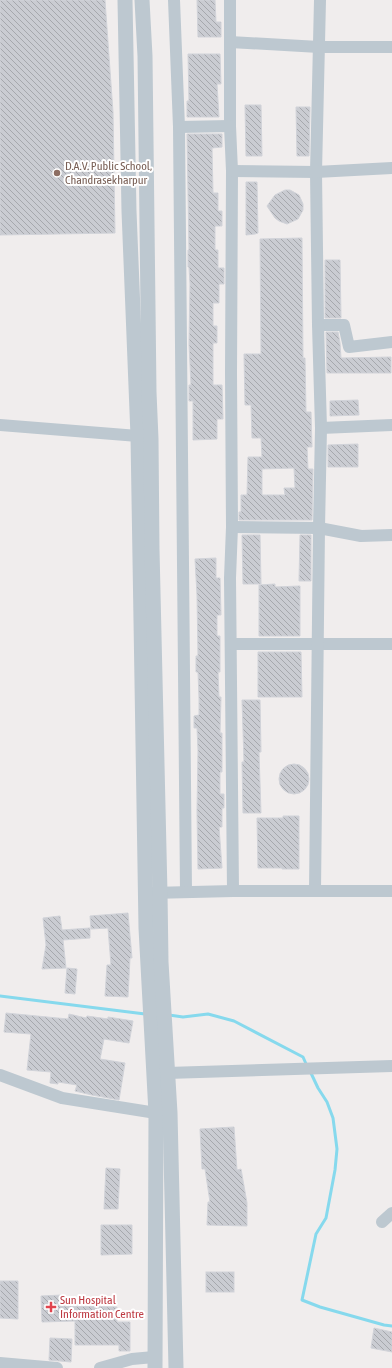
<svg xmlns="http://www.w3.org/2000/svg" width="392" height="1368" viewBox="0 0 392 1368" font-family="'Asap Condensed',sans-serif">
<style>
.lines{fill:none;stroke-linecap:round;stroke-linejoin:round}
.stream{stroke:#86d9ed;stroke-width:3}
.building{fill:url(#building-back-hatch);stroke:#d1d3d9;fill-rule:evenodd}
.minor{stroke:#bdc8d0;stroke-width:12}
.tertiary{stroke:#bdc8d0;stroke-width:15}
.education-dot{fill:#8d6e63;stroke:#fff;stroke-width:1.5}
.health-dot{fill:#e0444e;stroke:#fff;stroke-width:1.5}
.labels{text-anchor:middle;stroke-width:4;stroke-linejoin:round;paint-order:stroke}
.education-label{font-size:12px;fill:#785e54;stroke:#fff;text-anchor:start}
.health-label{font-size:12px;fill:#be3a42;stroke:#fff;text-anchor:start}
</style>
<defs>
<pattern id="building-back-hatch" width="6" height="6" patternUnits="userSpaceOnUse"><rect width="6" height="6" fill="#caccd2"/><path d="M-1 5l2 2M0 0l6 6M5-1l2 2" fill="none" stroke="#a6a8ad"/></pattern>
</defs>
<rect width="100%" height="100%" fill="#f0eded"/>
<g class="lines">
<g class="stream">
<path d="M0,996L145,1014"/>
<path d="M169,1015L183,1017L208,1014L234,1021L303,1057L307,1066"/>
<path d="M310,1071L318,1088L327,1102L333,1118L337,1149L335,1170L326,1218L316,1234L302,1300L320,1307L384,1325L392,1326"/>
</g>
</g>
<g class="building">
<path d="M0,0H105L113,112L115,233L0,235Z"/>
<path d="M197,0H215L216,22H221V37H198Z"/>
<path d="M188,54H220L221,84H217L219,117H187V101H189Z"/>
<path d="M245,105H261L262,156H246Z"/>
<path d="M296,107H310L309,156H297Z"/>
<path d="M187,134H222V147L212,148L213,193H218V211H222V226H215V250H218V268H224V284H219V303H213V326H217V343H213V385H222L223,419H217V439L193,440V401H189V385H191L189,344L190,284L189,267H188V250H189Z"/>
<path d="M246,182H257L258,233L255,234L246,235Z"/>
<path d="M285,190H290L299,195L303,204V210L298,219L287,224L279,221L275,218L267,206L275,195Z"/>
<path d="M302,238L303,358H305L306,412H311L312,447H307L308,469H313L312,520H239V512H241V495H247L248,457H262L261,438H252L251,405H245L244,354H261L260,239ZM294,468L295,488H284L285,495H262V469Z"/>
<path d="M325,260H340L341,318H325Z"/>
<path d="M326,332H338L340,343L341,358L391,357V373H327Z"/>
<path d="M358,400L359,415L330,416V401Z"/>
<path d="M358,444V467H328V445Z"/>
<path d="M242,535H260L261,584H243Z"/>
<path d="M300,535H311V581H299Z"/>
<path d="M216,558V578H220L221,615H217V636H220V672H218L219,697H221L220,733H222V772H220V794H224V808H222V827H219L222,868L198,869L197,811L198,750L197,728H194V716L199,715V698L198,672H196V656H198L197,595L195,559Z"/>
<path d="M275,584V587L300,586V636H259V585Z"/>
<path d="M258,652H301L302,697H258Z"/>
<path d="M242,700H260L261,752H259L261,813H243L242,762H244Z"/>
<circle cx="294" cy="779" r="15"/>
<path d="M283,816H299V869H282V868H258L257,818H283Z"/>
<path d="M128,913L132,958H130L128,997L105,996L107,965H111L108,928L91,929L90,916Z"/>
<path d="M60,916L62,930L90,928V938L63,940L66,968L42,969L46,945L43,918Z"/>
<path d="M67,968L77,969L75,994L65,993Z"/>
<path d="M6,1013L68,1019L69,1014L86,1018L87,1016L108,1019V1017L133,1021L129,1043L104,1039L100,1059L125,1063L119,1100L92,1095L75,1091L77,1085L58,1082V1084L50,1083L51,1072L27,1070L31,1034L4,1032Z"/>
<path d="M234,1127L237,1170L241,1169L247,1203V1226L207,1225L208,1202H210L205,1169H202L200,1129Z"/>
<path d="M106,1168L120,1169L118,1209H104Z"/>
<path d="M101,1225H132V1254L101,1255Z"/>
<rect x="206" y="1272" width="28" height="20"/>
<path d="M0,1281H18V1319L0,1318Z"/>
<path d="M63,1295V1306L117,1307V1322H130V1351H119V1345H75V1321L42,1322L41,1296Z"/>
<path d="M374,1328L392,1332V1352L371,1348Z"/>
<path d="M50,1338L72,1339L71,1362L49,1360Z"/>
</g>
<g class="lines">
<g class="minor">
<path d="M174,0L179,127L186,892"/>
<path d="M230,0V126L232,171L231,373L232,527L230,578L233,891"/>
<path d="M320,0L316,172L318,325H344L349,347L392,342"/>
<path d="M230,42L319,47H392"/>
<path d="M179,127L230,126"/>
<path d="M232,171L316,172L392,168"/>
<path d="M318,325L321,428L392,425"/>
<path d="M0,425L138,436"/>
<path d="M232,527L319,528L361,536L392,535"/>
<path d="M231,644H392"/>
<path d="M315,891L319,528L321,428"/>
<path d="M151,893L233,891H392"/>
<path d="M167,1073L392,1066"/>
<path d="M0,1075L62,1098L156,1113"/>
<path d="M382,1222L392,1213"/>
<path d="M0,1363L57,1368"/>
<path d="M100,1368L132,1359L154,1357"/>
</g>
<g class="tertiary">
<path d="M125,0L129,211L138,436L146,928L156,1113L155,1368"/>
<path d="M142,0L145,56L149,392L151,439L152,549L160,893L161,962L170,1113L176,1368"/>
</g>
</g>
<circle class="education-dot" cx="57" cy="173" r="4"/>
<path class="health-dot" d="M49 1301h4v4h4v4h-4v4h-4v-4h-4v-4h4z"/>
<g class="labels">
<g class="education-label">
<text x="65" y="170">D.A.V. Public School,<tspan x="65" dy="14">Chandrasekharpur</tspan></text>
</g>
<g class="health-label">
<text x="60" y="1304">Sun Hospital<tspan x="60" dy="14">Information Centre</tspan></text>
</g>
</g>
</svg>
